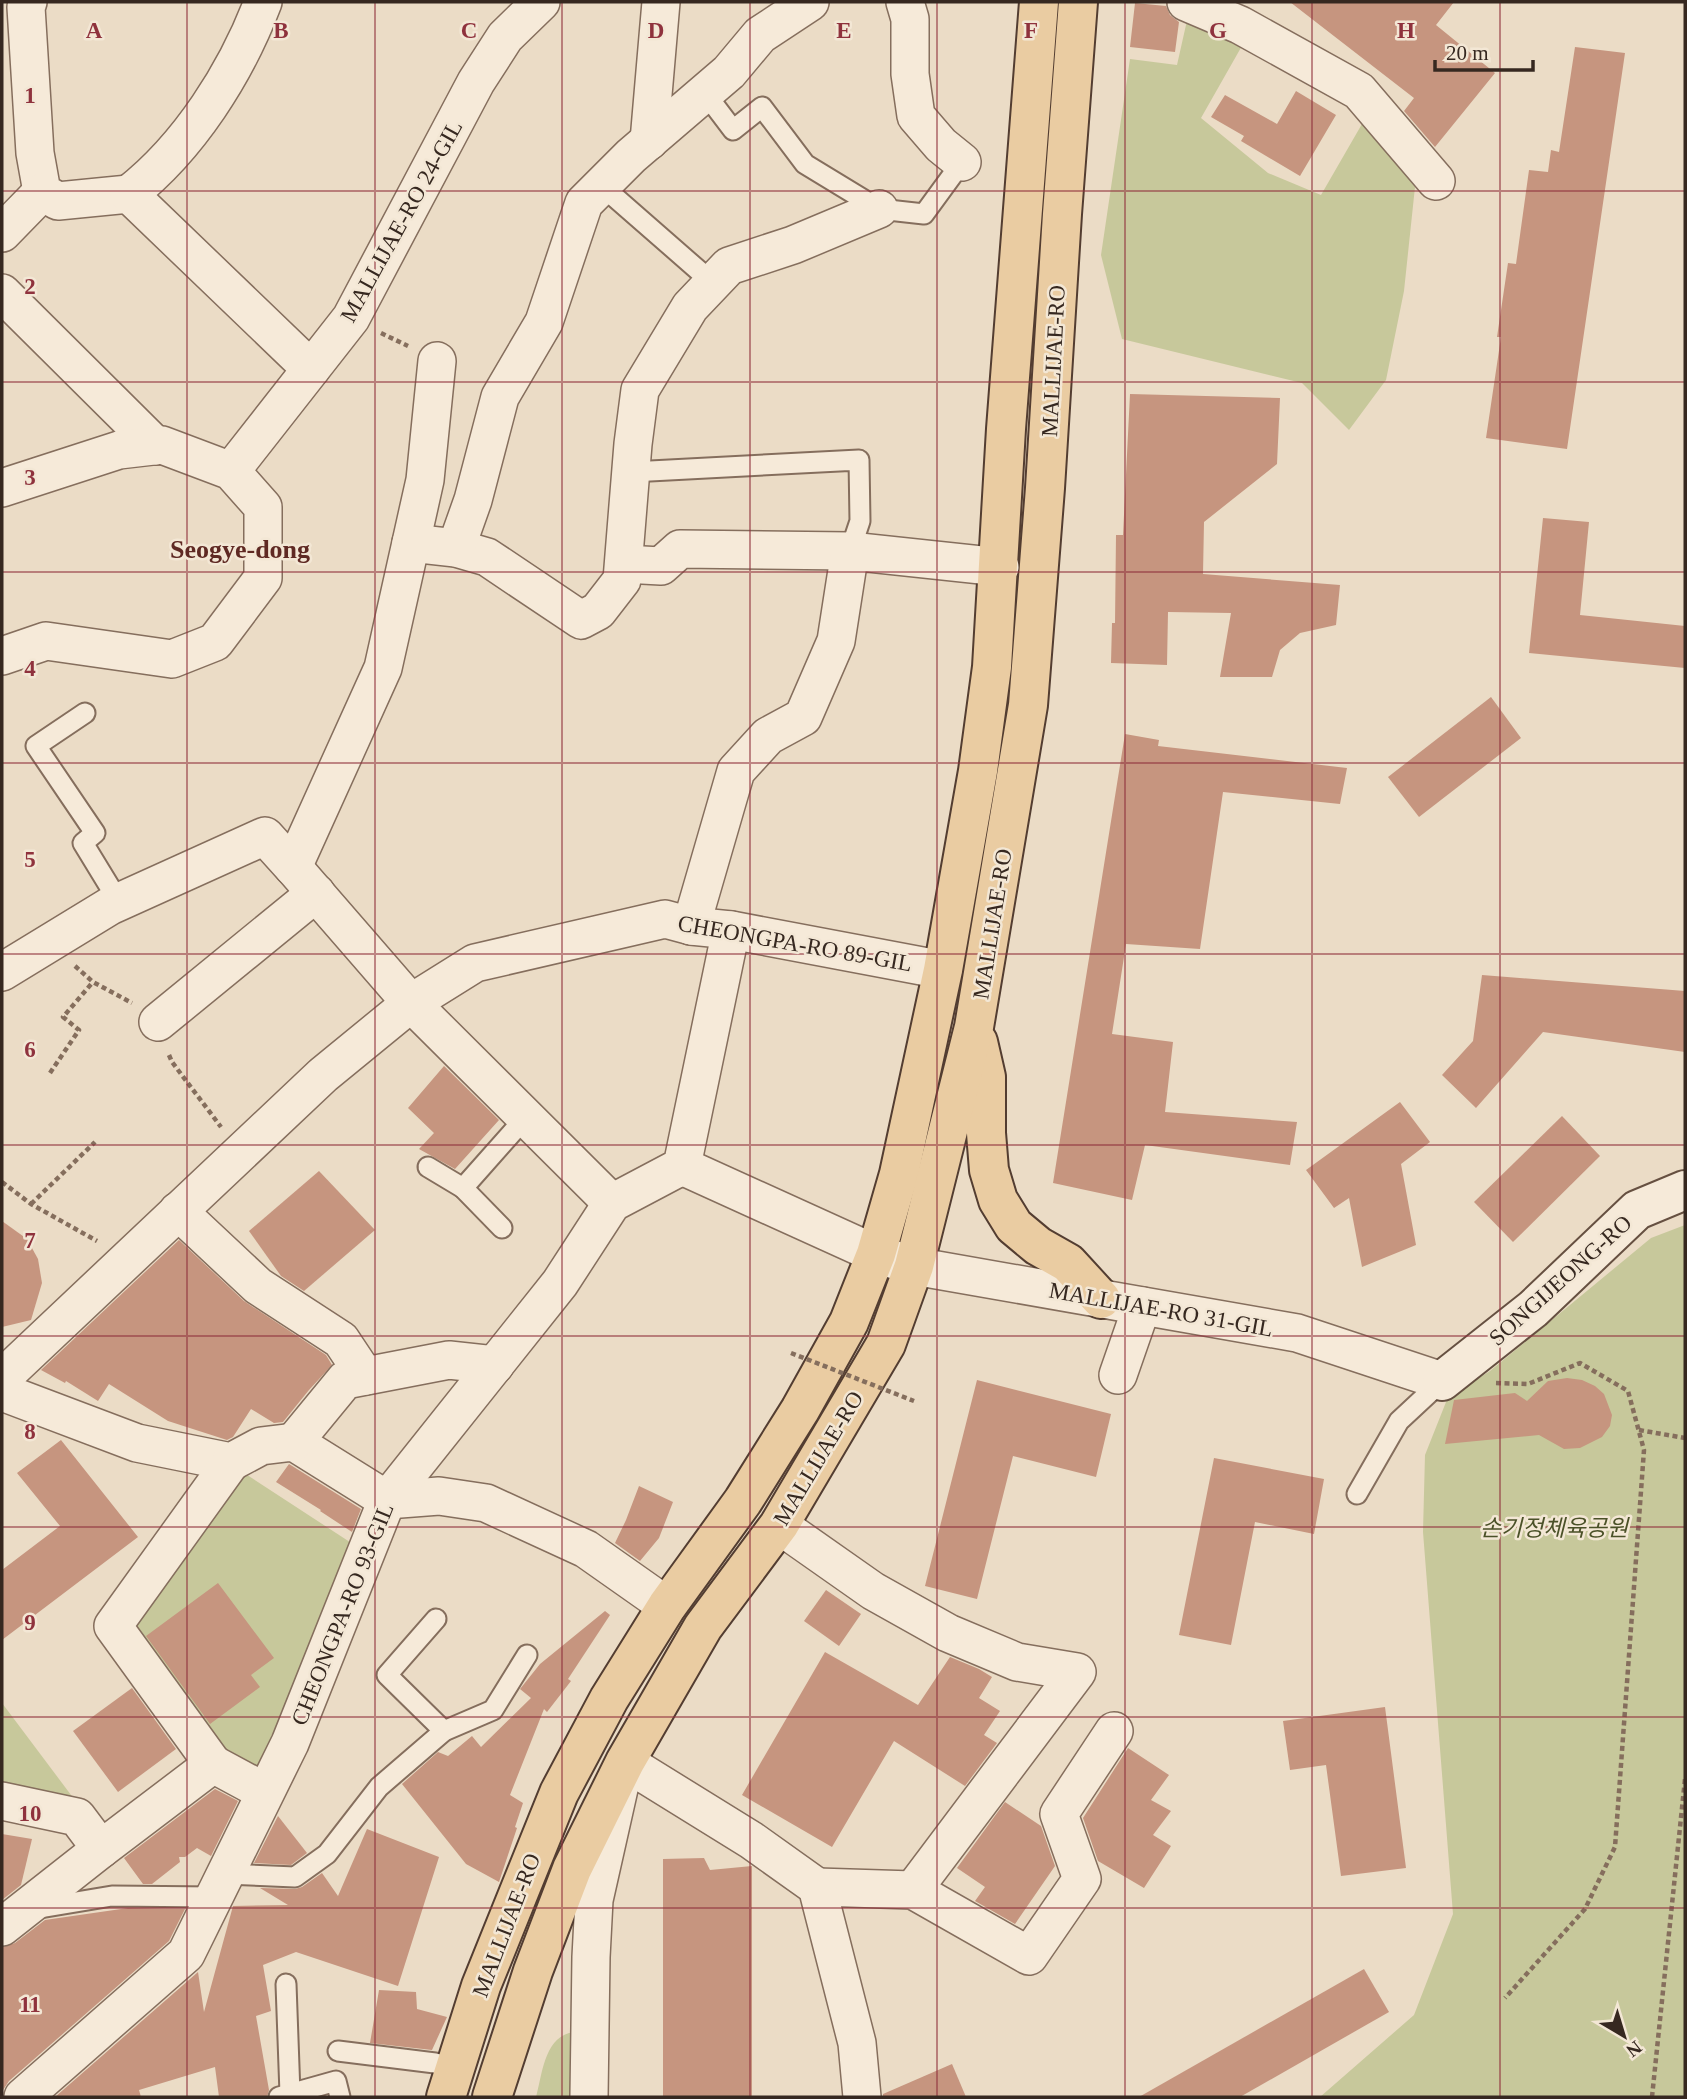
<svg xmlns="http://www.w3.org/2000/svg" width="1687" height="2099" viewBox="0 0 1687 2099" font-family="'Times New Roman','Noto Sans KR',serif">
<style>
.green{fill:#c7c89b}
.building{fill:#c6957f}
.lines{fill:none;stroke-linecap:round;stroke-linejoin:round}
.lane-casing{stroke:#856e5d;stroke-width:23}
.street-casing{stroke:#856e5d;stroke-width:40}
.secondary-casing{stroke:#665041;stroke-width:42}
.primary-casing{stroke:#533d31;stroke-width:42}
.path{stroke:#856e5d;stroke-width:4.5;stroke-dasharray:5 3.5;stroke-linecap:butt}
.lane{stroke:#f6ead9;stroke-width:19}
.street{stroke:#f6ead9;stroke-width:37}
.secondary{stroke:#f6ead9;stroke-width:38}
.primary{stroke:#eacca2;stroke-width:38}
.path-bridge{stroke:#856e5d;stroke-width:4.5;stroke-dasharray:5 3.5;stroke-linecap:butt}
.grid{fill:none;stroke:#8f323d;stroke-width:2;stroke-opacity:0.55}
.labels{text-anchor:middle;stroke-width:5;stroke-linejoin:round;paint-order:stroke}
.street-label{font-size:23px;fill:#362820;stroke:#f3e7d5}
.park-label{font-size:23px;font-style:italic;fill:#4b5128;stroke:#f3e7d5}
.quarter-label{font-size:26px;font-weight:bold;fill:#5f2923;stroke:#f3e7d5}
.grid-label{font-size:23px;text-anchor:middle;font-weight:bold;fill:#8f323d;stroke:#f3e7d5;stroke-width:5;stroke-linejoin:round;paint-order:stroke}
</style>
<rect width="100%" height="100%" fill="#ebdcc6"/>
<g class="green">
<path d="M1188,16L1247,37L1201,118L1268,173L1321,195L1366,117L1415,187L1404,291L1386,380L1349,430L1302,383L1122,339L1101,255L1130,59L1177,65Z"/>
<path d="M1685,1225V2097H1320L1414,2015L1453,1914L1423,1532L1425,1455L1448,1397L1490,1371L1651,1238Z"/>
<path d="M238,1469L359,1548L264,1782L218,1759L120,1627Z"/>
<path d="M2,1703L77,1803L2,1789Z"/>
<path d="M569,2033H576L582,2097H536C542,2076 544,2040 569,2033Z"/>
</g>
<g class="building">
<path d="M1290,2H1454L1436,25L1495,73L1435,147L1404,111L1414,98Z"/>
<path d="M1135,3L1166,6L1170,15L1179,22L1175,52L1130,47Z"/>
<path d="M1575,47L1625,53L1567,449L1486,438L1501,337H1497L1508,263L1516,264L1529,170L1548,172L1551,150L1559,152Z"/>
<path d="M1296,91L1336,115L1300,176L1241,141L1244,136L1211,117L1225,95L1277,124Z"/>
<path d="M1130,394L1280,398L1277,464L1204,522L1203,574L1340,585L1336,625L1300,633L1280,650L1272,677H1220L1231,613L1168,612L1167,665L1111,663L1112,623H1115L1116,535H1123Z"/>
<path d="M1543,518L1589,522L1580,615L1685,626V668L1529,653Z"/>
<path d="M1491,697L1521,738L1419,817L1388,777Z"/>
<path d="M1125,734L1159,740L1158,746L1347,768L1340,804L1223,792L1200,949L1126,944L1112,1034L1173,1042L1165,1112L1297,1122L1290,1165L1145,1145L1132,1200L1053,1183Z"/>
<path d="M1482,975L1685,991V1052L1543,1032L1476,1108L1442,1075L1473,1041Z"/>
<path d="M444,1066L499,1120L455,1169L419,1149L434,1133L408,1108Z"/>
<path d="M1400,1102L1430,1142L1401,1164L1416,1245L1362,1267L1349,1198L1334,1208L1306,1170Z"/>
<path d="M1562,1116L1600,1156L1513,1242L1474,1202Z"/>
<path d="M319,1171L375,1230L304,1291L281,1276L249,1231Z"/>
<path d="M2,1221L27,1239L38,1259L42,1283L31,1320L2,1327Z"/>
<path d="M179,1240L244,1301L326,1355L332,1365L309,1390L283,1422L274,1423L251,1409L233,1437L227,1440L168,1421L109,1384L98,1401L66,1381L65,1383L41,1370Z"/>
<path d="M1567,1378L1582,1380L1595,1386L1604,1394L1612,1415L1610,1426L1602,1437L1580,1448L1564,1449L1539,1435L1445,1444L1454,1400L1515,1393L1527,1401L1548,1381Z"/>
<path d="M977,1380L1111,1414L1096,1477L1013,1456L977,1599L925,1586Z"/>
<path d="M61,1440L138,1537L2,1640V1570L60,1526L17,1473Z"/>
<path d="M1214,1458L1324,1479L1314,1534L1255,1522L1231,1645L1179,1635Z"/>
<path d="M289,1464L361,1509L352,1532L320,1511L321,1510L276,1482Z"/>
<path d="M639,1486L673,1502L659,1538L640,1561L615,1543L626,1520Z"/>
<path d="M218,1583L274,1658L251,1675L260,1687L210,1724L146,1636Z"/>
<path d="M826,1590L861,1614L839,1646L804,1621Z"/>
<path d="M605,1611L610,1615L568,1679L571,1681L547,1712L544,1709L510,1795L523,1803L515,1827L517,1828L499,1882L466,1864L402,1784L438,1752L448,1756L472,1736L481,1747L531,1698L520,1689L540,1664Z"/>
<path d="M825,1652L918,1705L950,1657L979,1669L992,1677L979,1698L1000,1711L984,1735L997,1743L965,1786L894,1741L832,1847L742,1795Z"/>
<path d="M132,1688L176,1749L118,1792L73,1731Z"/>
<path d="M1385,1707L1406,1868L1341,1876L1326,1765L1290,1770L1283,1721Z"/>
<path d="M1128,1748L1169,1775L1151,1800L1171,1811L1153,1835L1171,1846L1144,1888L1098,1861L1083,1818Z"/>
<path d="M215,1789L238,1801L211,1856L197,1848L185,1857H179L180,1862L152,1884H143L124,1858Z"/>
<path d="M1005,1802L1041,1826L1055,1866L1015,1924L975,1901L985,1887L957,1868Z"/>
<path d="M278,1816L307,1853L291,1865L254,1863Z"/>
<path d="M367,1829L439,1857L398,1986L296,1952L263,1965L271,2011L256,2016L269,2090L267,2097H219L215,2067L139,2090L141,2097H55L198,1972L204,2012L233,1906L288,1905L260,1888L295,1889L302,1887L322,1873L338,1896Z"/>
<path d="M2,1834L32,1839L21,1885L2,1900Z"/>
<path d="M704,1858L710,1870L752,1866V2097H663V1859Z"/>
<path d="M128,1908L185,1909L169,1941L9,2081L3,2090L2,2097V1947L15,1943L45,1920Z"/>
<path d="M1364,1969L1389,2012L1240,2097H1139Z"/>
<path d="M379,1990L416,1992L417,2009L447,2017L432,2050L370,2043Z"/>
<path d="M952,2064L966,2097H883V2094Z"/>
</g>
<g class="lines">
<g class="lane-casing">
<g id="lane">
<path d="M705,93L733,130L762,107L805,164L879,209L924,214L962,162"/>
<path d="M602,186L713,283"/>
<path d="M631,472L859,460L860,521L850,551"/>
<path d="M85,713L36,746L95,833L83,843L119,902"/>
<path d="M428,1167L463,1188"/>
<path d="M502,1228L463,1188L526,1117"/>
<path d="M1357,1494L1399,1421L1442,1381"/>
<path d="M436,1619L387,1675L444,1731"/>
<path d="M225,1874L295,1877L327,1854L379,1787L444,1731L493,1710L527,1655"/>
<path d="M34,1909L112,1896L214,1897"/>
<path d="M286,1984L290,2094"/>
<path d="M338,2051L435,2063L455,2068"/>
<path d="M279,2097L336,2081L340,2097"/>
</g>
</g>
<g class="street-casing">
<g id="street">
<path d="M28,2L26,7L35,153L42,192L58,201L129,194"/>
<path d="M263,2C236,73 189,147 129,194L311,369"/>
<path d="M905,2L910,19V74L916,116L941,145L962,162"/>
<path d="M1186,2L1240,25L1359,91L1436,181"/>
<path d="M649,141L661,2"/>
<path d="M2,233L42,192"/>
<path d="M2,293L156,446"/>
<path d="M231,471L351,318L476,82L505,37L541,2"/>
<path d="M2,488L119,450L162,445L231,471L263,507V578L215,642L172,659L46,641L2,656"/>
<path d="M411,543L456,548L487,557L581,620L598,611L622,580L633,444L640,390L690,307L729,266L793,245L879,209"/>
<path d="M456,548L473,500L500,397L544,322L584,203L631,156L729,72L760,35L810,2"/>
<path d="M624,564L661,566L680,549L850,551"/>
<path d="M293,867L411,1003L612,1203"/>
<path d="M691,926L736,771L768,736L803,717L836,641L850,551L1000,567"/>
<path d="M2,972L110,906L265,836L293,867L383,668L425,480L437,361"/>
<path d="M158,1022L316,893"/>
<path d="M682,1166L876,1254L914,1266L1297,1333L1442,1381"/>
<path d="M178,1211L258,1286L341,1340L365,1376"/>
<path d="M1118,1375L1142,1306"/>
<path d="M2,1378L323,1075L411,1003L475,963L665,919L691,926L731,930L943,970"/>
<path d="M2,1392L137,1443L231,1462L261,1446L294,1442L387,1500L439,1496L486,1503L586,1549L667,1606"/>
<path d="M294,1442L345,1380L449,1360L495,1365"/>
<path d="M779,1525L873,1591L948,1633L1017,1662L1077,1672L913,1890"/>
<path d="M213,1764L113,1626L231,1462"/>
<path d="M2,1801L77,1817L101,1849L213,1764L265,1792"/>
<path d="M817,1887L913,1890L1029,1956L1082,1879L1059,1814L1114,1731"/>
<path d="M2,1927L101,1849"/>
<path d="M23,2097L186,1954L290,1743L387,1500L560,1283L612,1203L682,1166L731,930"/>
<path d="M589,2097L591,1957L594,1900L625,1762L751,1840L817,1887L857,2043L862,2097"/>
</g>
</g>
<g class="secondary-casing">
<path id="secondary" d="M1442,1381L1533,1309L1637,1210L1685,1190"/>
</g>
<g class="primary-casing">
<g id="primary">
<path d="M978,1042L986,1077V1133L989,1170L998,1200L1014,1226L1038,1246L1068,1263L1101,1299"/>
<path d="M446,2097L481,1986L559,1793L609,1699L667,1606L743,1501L800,1410L849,1322L876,1254L899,1174L943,970L978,771L992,667L1006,429L1039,2"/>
<path d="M492,2097L533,1971L572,1869L625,1762L703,1627L779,1525L886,1344L914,1266L974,1027L1028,705L1045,488L1062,214L1078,2"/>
</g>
</g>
<g class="path">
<path d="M381,333L408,346"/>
<path d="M75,966L93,982L132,1003"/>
<path d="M169,1055L172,1062L221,1127"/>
<path d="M50,1073L79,1030L63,1017L93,982"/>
<path d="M2,1182L31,1204L97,1241"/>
<path d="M31,1204L95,1142"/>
<path d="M1496,1383L1528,1384L1580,1363L1628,1391L1644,1450L1615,1847L1585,1909L1505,1998"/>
<path d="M1639,1430L1685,1438"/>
<path d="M1652,2097L1685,1779"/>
</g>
<use href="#lane" class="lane"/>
<use href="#street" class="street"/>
<use href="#secondary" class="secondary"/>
<use href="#primary" class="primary"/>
<path class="path-bridge" d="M791,1353L914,1401"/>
</g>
<path class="grid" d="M187,2V2097M375,2V2097M562,2V2097M750,2V2097M937,2V2097M1125,2V2097M1312,2V2097M1500,2V2097M2,191H1685M2,382H1685M2,572H1685M2,763H1685M2,954H1685M2,1145H1685M2,1336H1685M2,1527H1685M2,1717H1685M2,1908H1685"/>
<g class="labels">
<g class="street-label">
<text transform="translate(401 221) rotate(-61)" y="8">MALLIJAE-RO 24-GIL</text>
<text transform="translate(1053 361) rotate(-87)" y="8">MALLIJAE-RO</text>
<text transform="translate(992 924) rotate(-81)" y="8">MALLIJAE-RO</text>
<text transform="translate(795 943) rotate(10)" y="8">CHEONGPA-RO 89-GIL</text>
<text transform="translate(1560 1280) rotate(-42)" y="8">SONGIJEONG-RO</text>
<text transform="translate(1161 1309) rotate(10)" y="8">MALLIJAE-RO 31-GIL</text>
<text transform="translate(818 1458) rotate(-59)" y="8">MALLIJAE-RO</text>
<text transform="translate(342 1614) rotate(-68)" y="8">CHEONGPA-RO 93-GIL</text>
<text transform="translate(506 1925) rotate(-69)" y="8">MALLIJAE-RO</text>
</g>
<g class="park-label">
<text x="1554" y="1536">손기정체육공원</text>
</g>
<g class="quarter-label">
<text x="240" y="558">Seogye-dong</text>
</g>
</g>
<g class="grid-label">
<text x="94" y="38">A</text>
<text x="281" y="38">B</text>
<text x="469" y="38">C</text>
<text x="656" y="38">D</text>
<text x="844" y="38">E</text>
<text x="1031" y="38">F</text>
<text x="1218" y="38">G</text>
<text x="1406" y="38">H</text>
<text x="30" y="103">1</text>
<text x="30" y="294">2</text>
<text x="30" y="485">3</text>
<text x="30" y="676">4</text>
<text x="30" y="867">5</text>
<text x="30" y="1057">6</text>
<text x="30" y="1248">7</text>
<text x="30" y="1439">8</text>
<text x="30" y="1630">9</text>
<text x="30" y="1821">10</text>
<text x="30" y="2012">11</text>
</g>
<rect width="1687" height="2099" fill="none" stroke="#362820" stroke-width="7"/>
<g transform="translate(1624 2036) rotate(142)" stroke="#f3e7d5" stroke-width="5" paint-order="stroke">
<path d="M0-5L12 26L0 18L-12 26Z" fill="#362820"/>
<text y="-10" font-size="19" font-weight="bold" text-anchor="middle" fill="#362820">N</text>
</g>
<path d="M1435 60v10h98v-10" fill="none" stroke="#362820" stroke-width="3.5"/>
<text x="1446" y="60" font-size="21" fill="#362820" stroke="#f3e7d5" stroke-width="5" paint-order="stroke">20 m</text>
</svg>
